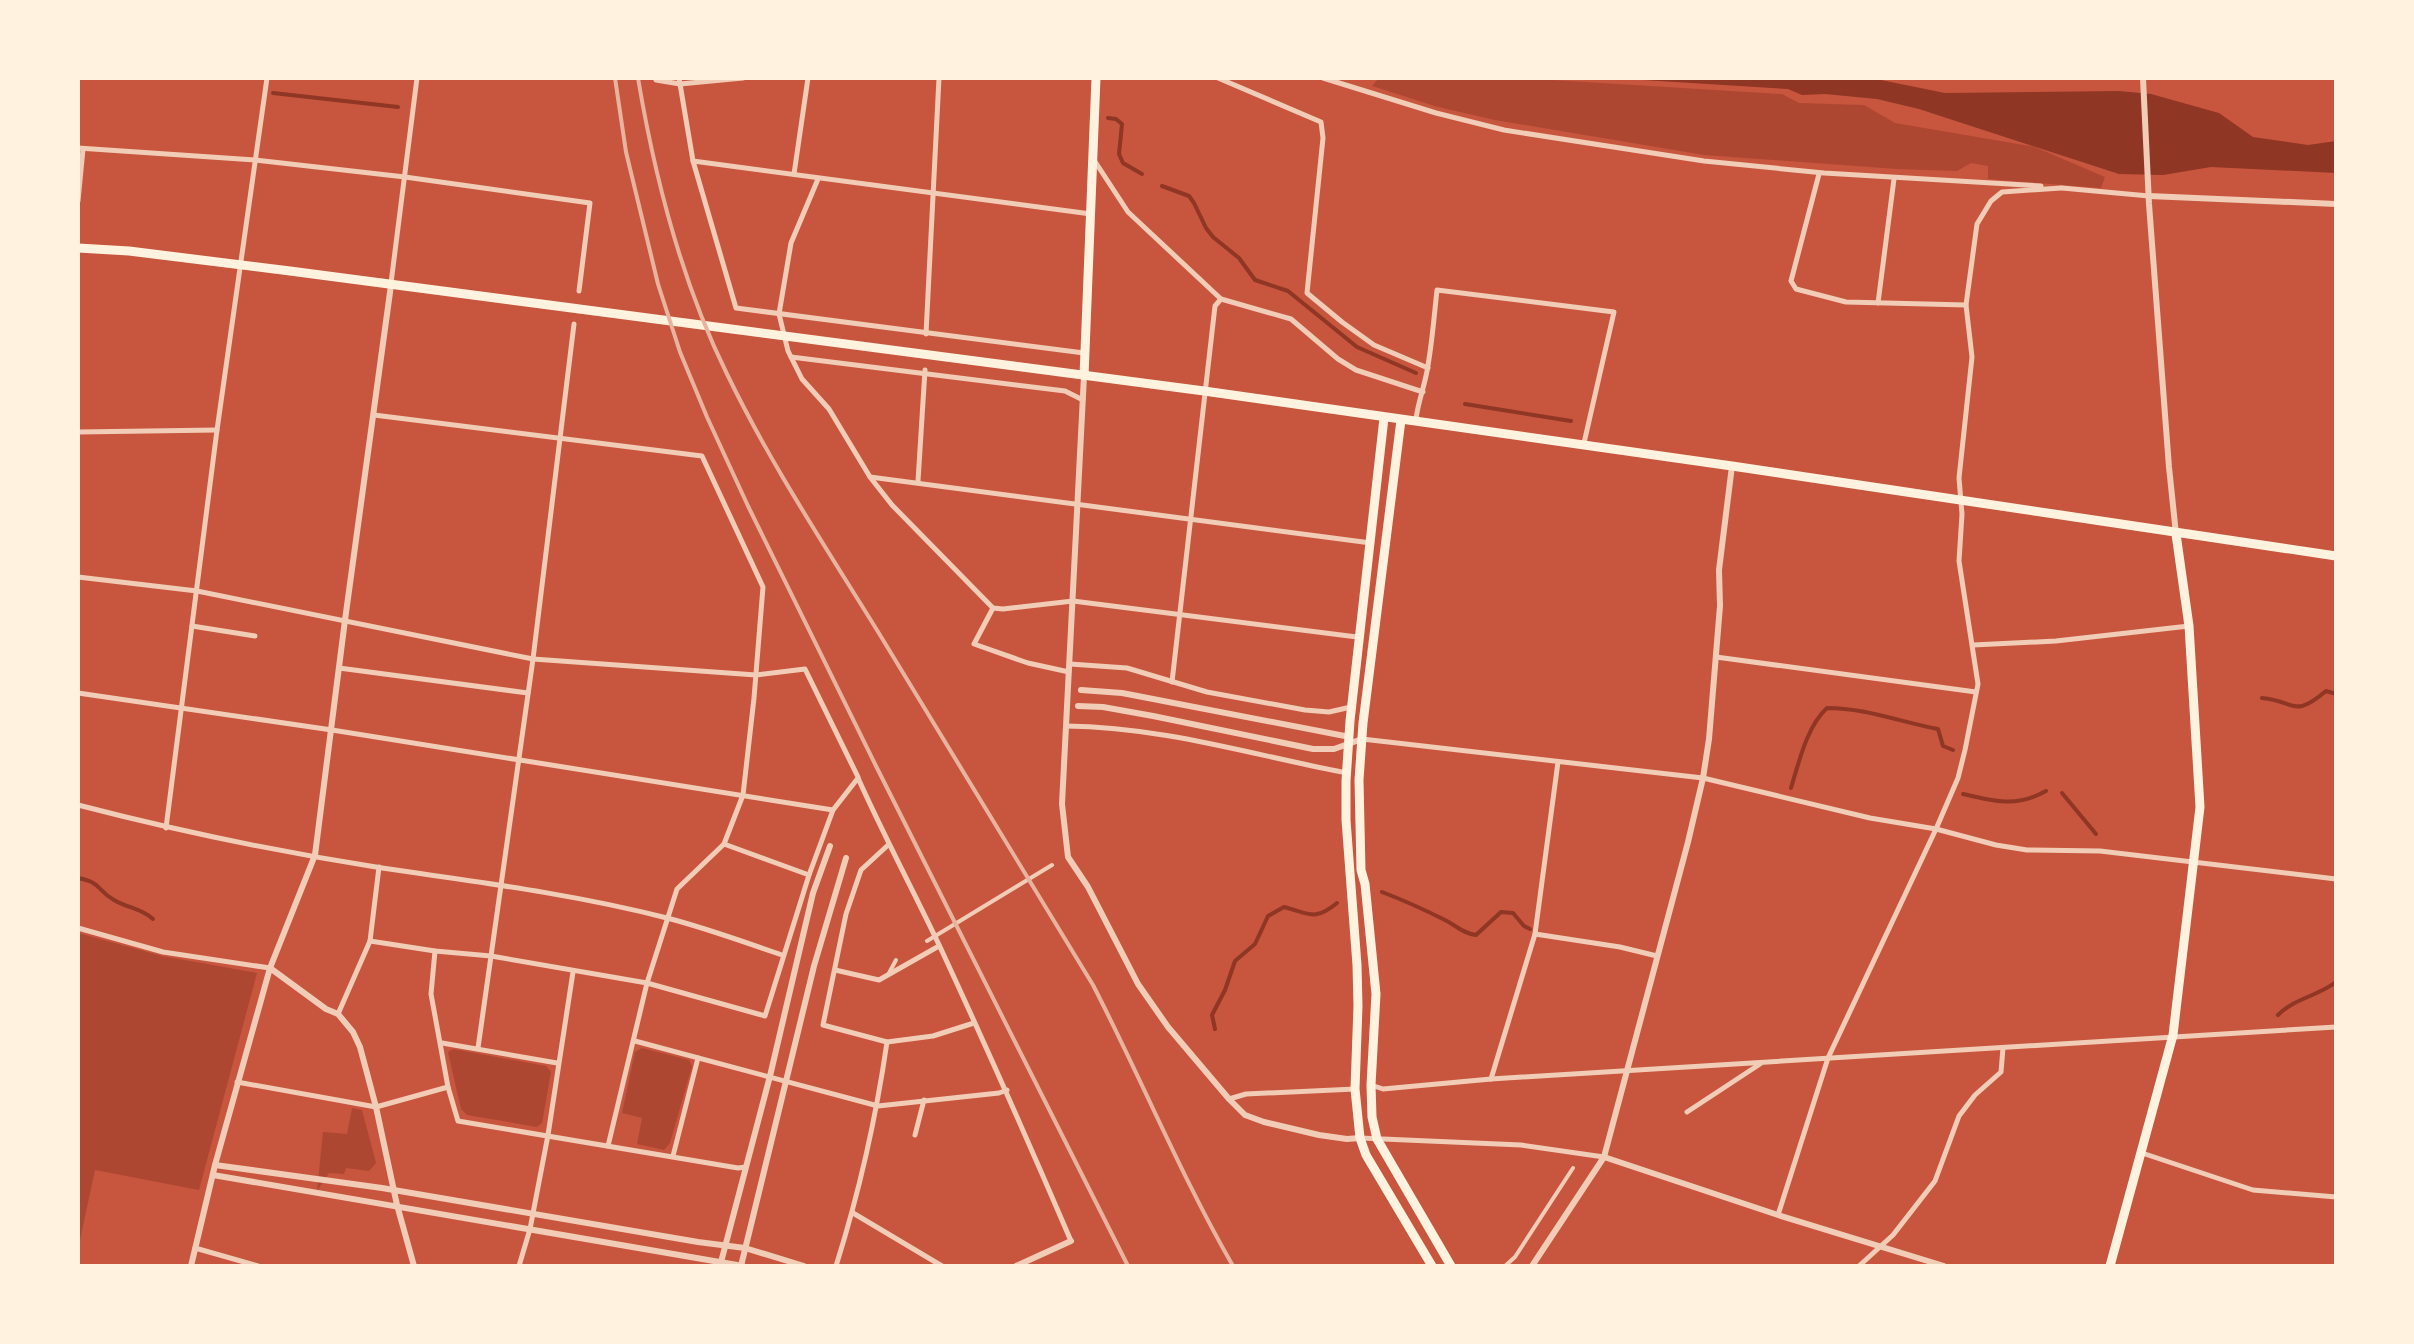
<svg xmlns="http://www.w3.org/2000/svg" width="2414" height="1344" viewBox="0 0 2414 1344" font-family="'Crimson Pro',serif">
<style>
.green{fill:#ae4732}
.water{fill:#8f3625}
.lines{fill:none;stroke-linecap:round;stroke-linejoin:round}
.stream{stroke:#8f3625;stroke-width:4}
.pedestrian{stroke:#f1ccb7;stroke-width:4}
.minor{stroke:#f1ccb7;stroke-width:5}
.tertiary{stroke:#f1ccb7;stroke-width:6}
.primary{stroke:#fff3e0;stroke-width:9}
.trunk{stroke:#fff3e0;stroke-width:9}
.rail{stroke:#e9b49f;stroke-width:4}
</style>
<rect width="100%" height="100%" fill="#c8553d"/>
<g class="green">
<path d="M1379,78H1521L1782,94L1799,103L1864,105L1895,123L2035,147L2105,177L2101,188L1988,179V166L1971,163L1957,171L1897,169L1704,155L1495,120L1438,107L1372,86Z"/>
<path d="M78,933L162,956L257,973L199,1190L95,1170L78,1249Z"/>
<path d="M642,1048L689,1060L692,1066L670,1143L664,1150L637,1144L642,1118L622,1113L635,1052Z"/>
<path d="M453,1049L546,1066L551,1072L542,1123L537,1127L467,1115L461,1109L448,1052Z"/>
<path d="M352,1108L362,1110L376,1163L369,1171L346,1168L344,1174L329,1173L317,1191L323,1132L347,1134Z"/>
</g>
<path class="water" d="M1611,78H1871L1945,93L2119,91L2151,94L2219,113L2253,137L2308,145L2336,141V173L2211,167L2163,175L2119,174L1919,109L1877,99L1825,94L1802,95L1788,89Z"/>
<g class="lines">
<g class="stream">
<path d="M273,93L398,107"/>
<path d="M1108,118L1116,119L1122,124L1119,154L1123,163L1142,174"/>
<path d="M1162,186L1189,196L1194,203L1206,228L1213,237L1239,258L1255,280L1288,291L1357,347L1416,373"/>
<path d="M1465,404L1571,421"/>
<path d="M2262,698C2296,701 2293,719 2326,691L2336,694"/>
<path d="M1791,788C1799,762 1807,726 1827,708C1866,708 1900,722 1938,729L1943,746L1953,750"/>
<path d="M2062,793L2096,834"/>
<path d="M1963,794C1995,801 2015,808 2046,791"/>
<path d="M78,878C103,883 95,889 114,900C127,908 141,908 153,919"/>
<path d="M1382,892C1403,900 1425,910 1445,920C1457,926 1462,933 1476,935L1501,912L1513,913L1524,926L1530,929"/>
<path d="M2278,1015C2295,998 2318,996 2336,982"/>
<path d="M1215,1029L1212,1015L1225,990L1235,961L1255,944L1268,916L1284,907C1309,913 1314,922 1337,903"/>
</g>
<g class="pedestrian">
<path d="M927,941L1052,865"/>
<path d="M888,975L896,960"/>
<path d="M1505,1266L1515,1257L1573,1168"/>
</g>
<g class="minor">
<path d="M679,78L693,161L1091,214"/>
<path d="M1218,78L1321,122L1323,138L1307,293L1342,322L1374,345L1428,368"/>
<path d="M1323,78L1436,113L1504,130L1704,161L1824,173L2041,186"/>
<path d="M656,80L680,84L743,78"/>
<path d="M78,148L255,160L405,177L590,203L579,291"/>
<path d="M1094,160L1128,212L1221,299L1291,319L1338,359L1356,370L1423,392"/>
<path d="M693,161L736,308L1084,353"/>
<path d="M794,174L808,78"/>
<path d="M1819,174L1791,281L1796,289L1846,302L1966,305"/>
<path d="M818,179L791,243L779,314L788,351L802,379L829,409L870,477L892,505L993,608L1003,609L1073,601L1357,637"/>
<path d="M2062,188L2149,196"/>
<path d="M78,201L83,149"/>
<path d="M391,283L417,78"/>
<path d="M1878,303L1894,179"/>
<path d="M926,334L939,78"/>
<path d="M791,357L1065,391L1083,400"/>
<path d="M374,415L702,456L763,587L754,698L743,795L724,844L677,889L647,983L608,1146"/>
<path d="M1416,419C1418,402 1424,388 1427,371C1432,345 1434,317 1437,290L1614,312L1584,443"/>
<path d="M78,432L217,430"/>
<path d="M870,477L1371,543"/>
<path d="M918,481L925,370"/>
<path d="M78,577L197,591L533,659L756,675L805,669L858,777"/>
<path d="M993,608L974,644L1028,663L1069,672"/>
<path d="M192,626L255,636"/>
<path d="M1973,645L2056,641L2189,626"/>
<path d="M1716,657L1976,692"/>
<path d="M1070,664L1127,668L1207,692L1305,710L1329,712L1351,707"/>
<path d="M339,668L528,693"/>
<path d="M1172,682L1215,306L1221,299"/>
<path d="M78,693L332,730L833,810"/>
<path d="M1066,726C1164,727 1252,755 1347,773"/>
<path d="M1362,739L1703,778L1870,818L1936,829L1996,845L2027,850L2100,851L2336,879"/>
<path d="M78,805C178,831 280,852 382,868C478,882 573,894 667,918C706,928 744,942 782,955"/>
<path d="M166,828L217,430L267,78"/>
<path d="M724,844L809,875"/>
<path d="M78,928L163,952L270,968"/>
<path d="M1535,934L1620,947L1657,956"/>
<path d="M370,941L435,951L491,956L647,983L765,1016L809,875L833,810L858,778C884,836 914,892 941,949C986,1046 1029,1143 1071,1241"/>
<path d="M435,951L431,994L448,1087L458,1121L738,1168L746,1167"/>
<path d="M835,970L879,980L939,946"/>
<path d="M338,1014L370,941L379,867"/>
<path d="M635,1041L878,1106L999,1093L1007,1090"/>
<path d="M887,1042L933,1036L974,1023"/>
<path d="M442,1043L557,1063"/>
<path d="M478,1048L533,659L574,324"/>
<path d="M1491,1079L1535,934L1558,762"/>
<path d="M237,1082L376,1107L448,1087"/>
<path d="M1371,1085L1383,1089L1491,1079L2336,1027"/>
<path d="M1229,1099L1246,1094L1355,1089"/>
<path d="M1687,1112L1760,1064"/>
<path d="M915,1135L924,1100"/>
<path d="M1360,1138L1521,1145L1604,1157"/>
<path d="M2142,1153L2253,1190L2336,1197"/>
<path d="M673,1156L698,1058"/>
<path d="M853,1213L942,1266"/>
<path d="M1778,1215L1828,1058L1936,829L1958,778L1965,750L1978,684L1959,561L1962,514L1959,478L1972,357L1966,305L1977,224L1991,201L2002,192L2061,188"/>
<path d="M195,1248L258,1266"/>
<path d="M519,1266L530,1229L548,1135L573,972"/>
<path d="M836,1266C859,1193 876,1118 887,1042L823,1025L846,914L861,870L887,846"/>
<path d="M1859,1266L1893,1235L1935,1181L1959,1116L1975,1095L2001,1072L2003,1048"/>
</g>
<g class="tertiary">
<path d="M2143,78L2149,204L2169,467L2176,534"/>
<path d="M2149,196L2336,204"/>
<path d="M1084,376L1062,804L1068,857L1088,887L1138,984L1168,1027L1229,1099L1245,1115L1264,1122L1319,1135L1347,1139L1360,1138"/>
<path d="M1081,690L1122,693L1350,737"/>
<path d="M1078,706L1103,707L1153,716L1313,749H1334L1362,739"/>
<path d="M270,968L326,1009L338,1014L353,1032L360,1047L376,1107L397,1205L414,1266"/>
<path d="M1604,1157L1778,1215L1944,1266"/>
<path d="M215,1165L382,1188L698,1242L745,1248L804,1266"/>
<path d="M213,1175L743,1266"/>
<path d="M191,1266L215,1165L270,968L315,855L345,620L391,285"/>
<path d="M720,1266L770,1076L813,893L830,846"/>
<path d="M741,1266L814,966L846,858"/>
<path d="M1016,1266L1071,1241"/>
<path d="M1532,1266L1604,1157L1688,842L1703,778L1709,739L1720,606L1719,570L1732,466"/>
</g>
<g class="primary">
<path d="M1384,418L1350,721L1346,781V820L1357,965L1358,1006L1355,1089L1360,1138L1366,1155L1432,1266"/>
<path d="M1401,420L1363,723L1359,780L1361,870L1365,884L1376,994L1371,1085L1372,1117L1377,1139L1451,1266"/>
<path d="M2110,1266L2173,1035L2200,807L2189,626L2176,534"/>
</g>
<g class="trunk">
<path d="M78,248L129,251L290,271L1204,391L1732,466L2336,556"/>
<path d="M1084,376L1096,78"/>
</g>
<g class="rail">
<path d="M615,78L626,152L658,284L680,352L707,417L748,506L876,766L1128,1266"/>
<path d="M638,78C655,179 681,281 727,374C771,465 827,549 880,635C951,752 1022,868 1093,985C1141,1078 1181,1176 1233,1266"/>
</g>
</g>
<rect width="2414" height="1344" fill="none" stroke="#fff3e0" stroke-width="160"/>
</svg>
